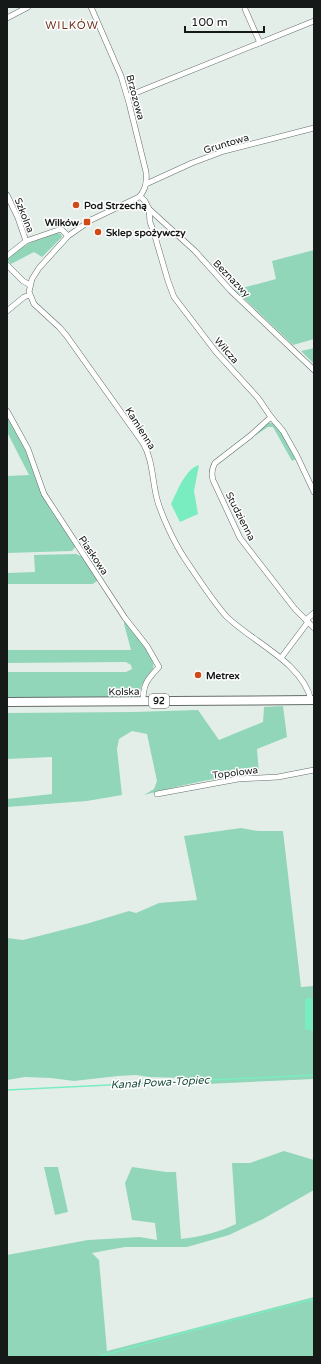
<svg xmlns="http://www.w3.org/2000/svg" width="321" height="1364" viewBox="0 0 321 1364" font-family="'Varela Round',sans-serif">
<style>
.green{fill:#92d6b9}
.water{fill:#79edc0}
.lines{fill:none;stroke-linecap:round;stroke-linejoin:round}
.stream{stroke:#79edc0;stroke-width:1.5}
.street-casing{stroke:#656d69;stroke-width:6}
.primary-casing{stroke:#656d69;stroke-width:10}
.street{stroke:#fff;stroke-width:5}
.primary{stroke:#fff;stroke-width:8}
.poi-dot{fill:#d04917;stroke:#fff;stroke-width:1.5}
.labels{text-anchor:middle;stroke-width:3;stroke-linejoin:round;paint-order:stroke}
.shield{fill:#fff;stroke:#5b5e5d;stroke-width:1}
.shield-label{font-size:9px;font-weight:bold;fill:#151917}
.street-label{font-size:10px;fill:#151917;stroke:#fff}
.poi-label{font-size:10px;font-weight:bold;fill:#151917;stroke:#fff;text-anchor:start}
.neighbourhood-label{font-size:11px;letter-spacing:1px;fill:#702d18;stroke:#fff}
.water-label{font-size:11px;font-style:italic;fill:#20513f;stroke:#fff}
</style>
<rect width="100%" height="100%" fill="#e4eee9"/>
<g class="green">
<path d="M57,233L61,234L62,237L42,257L34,252L11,264L7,260C21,244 39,239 57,233Z"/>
<path d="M314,250V339L293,345L235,290L276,279L272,261Z"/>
<path d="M314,348V363H313L301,351Z"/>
<path d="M7,415L12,421L32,465L39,487L76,546L72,551L7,553V476L29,475L7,432Z"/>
<path d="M269,423H273L278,426L296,459L292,461L273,427H268L253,437L266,424Z"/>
<path d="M76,554L83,557L98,580L93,584H7V573L35,572L34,555Z"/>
<path d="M124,619C131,628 158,659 153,669C152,671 150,672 149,674C143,681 140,688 139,697L7,698V672H126L132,669L131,665L126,662L7,663V650H131L124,624Z"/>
<path d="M283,706L287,737L257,749L259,773C220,776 182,785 144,795L154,789L157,781L147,734L132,731L119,739L117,749L122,795L87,801L7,807V799L52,794V757L7,759V713L133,712L198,710L219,740L263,722L264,707Z"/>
<path d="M241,828L258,831H283L301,987L314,986V1079L184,1085L183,1078L149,1077L136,1075L118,1076L74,1081L51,1078L25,1077L7,1080V938L23,940L86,924L129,911L136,913L159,903L197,900L184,836Z"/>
<path d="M284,1151L314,1160V1190L263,1219L229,1235L187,1247H125L92,1253L99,1260L107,1351L314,1297V1357H7V1255L88,1240L140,1237L157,1240L155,1223L132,1220L125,1183L132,1167L166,1172H176L181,1239C199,1237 220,1232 236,1224L232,1163H250Z"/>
<path d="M44,1167H58L68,1212L55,1215Z"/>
</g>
<g class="water">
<path d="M199,465L194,491L198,514L180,522L171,504C177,492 185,469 199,465Z"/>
<path d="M307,998L314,999V1031L307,1030L305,1028V1000Z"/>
</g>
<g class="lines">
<g class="stream">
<path d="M7,1090L314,1075"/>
<path d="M97,1357L190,1331L314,1299"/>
</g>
<g class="street-casing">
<g id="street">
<path d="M91,7L121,76L129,103L146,172C147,181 146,190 139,197L91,220L68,236L39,268L32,279L29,292L34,304L59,327L66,335L143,443C153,460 152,480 157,499C162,517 175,544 185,559C198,578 211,599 226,616C252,642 302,662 311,700"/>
<path d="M245,9L260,43"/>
<path d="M7,18L28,7"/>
<path d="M128,96L314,21"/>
<path d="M146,184L192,163L224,151L314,128"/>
<path d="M7,195L18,218L26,241L7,256"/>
<path d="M140,196L145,201L149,209L195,251L231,291L314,370"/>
<path d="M149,209L150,222L154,233L168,281L174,297L216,352L258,398L271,417L283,431L297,456L314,492"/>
<path d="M26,241L61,229L68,236"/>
<path d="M7,265L23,281L30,285"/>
<path d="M7,311L24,297L30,295"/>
<path d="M7,411L28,449L44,494L125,618L147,646L159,667C148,679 143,683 143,701"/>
<path d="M271,417L250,436L215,463C212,468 211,473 213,480L240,538L295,609L314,628"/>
<path d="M306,620L314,613"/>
<path d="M281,658L308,622"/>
<path d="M157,794L238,779L278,777L314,770"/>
</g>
</g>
<g class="primary-casing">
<path id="primary" d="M7,702L314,700"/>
</g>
<use href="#street" class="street"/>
<use href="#primary" class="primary"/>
</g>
<g class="poi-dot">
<circle cx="76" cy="205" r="4"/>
<rect x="83" y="218" width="8" height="8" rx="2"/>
<circle cx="98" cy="232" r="4"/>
<circle cx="198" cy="675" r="4"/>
</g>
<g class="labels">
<rect class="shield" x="149" y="694" width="20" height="14" rx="3"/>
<g class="shield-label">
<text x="159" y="704">92</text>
</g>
<g class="street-label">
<text transform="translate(136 97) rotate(75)" y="4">Brzozowa</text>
<text transform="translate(226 143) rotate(-17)" y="4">Gruntowa</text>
<text transform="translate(25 215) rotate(68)" y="4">Szkolna</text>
<text transform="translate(232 278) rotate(46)" y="4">Beznazwy</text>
<text transform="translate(227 350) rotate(49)" y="4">Wilcza</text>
<text transform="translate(141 428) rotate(58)" y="4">Kamienna</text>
<text transform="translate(241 516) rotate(63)" y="4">Studzienna</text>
<text transform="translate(94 555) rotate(56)" y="4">Piaskowa</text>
<text transform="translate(124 691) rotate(-1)" y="4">Kolska</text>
<text transform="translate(235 772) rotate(-7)" y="4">Topolowa</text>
</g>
<g class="poi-label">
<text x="84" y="209">Pod Strzechą</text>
<text x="79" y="226" text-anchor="end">Wilków</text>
<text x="106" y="236">Sklep spożywczy</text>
<text x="206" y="679">Metrex</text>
</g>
<g class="neighbourhood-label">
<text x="72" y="29">WILKÓW</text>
</g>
<g class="water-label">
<text transform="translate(160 1082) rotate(-3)" y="4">Kanał Powa-Topiec</text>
</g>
</g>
<rect width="321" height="1364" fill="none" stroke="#151917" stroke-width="16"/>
<path d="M185 26v6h79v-6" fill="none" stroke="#151917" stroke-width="2"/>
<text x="191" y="26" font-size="12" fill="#151917" stroke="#ffffff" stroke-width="3" paint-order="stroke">100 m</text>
</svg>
